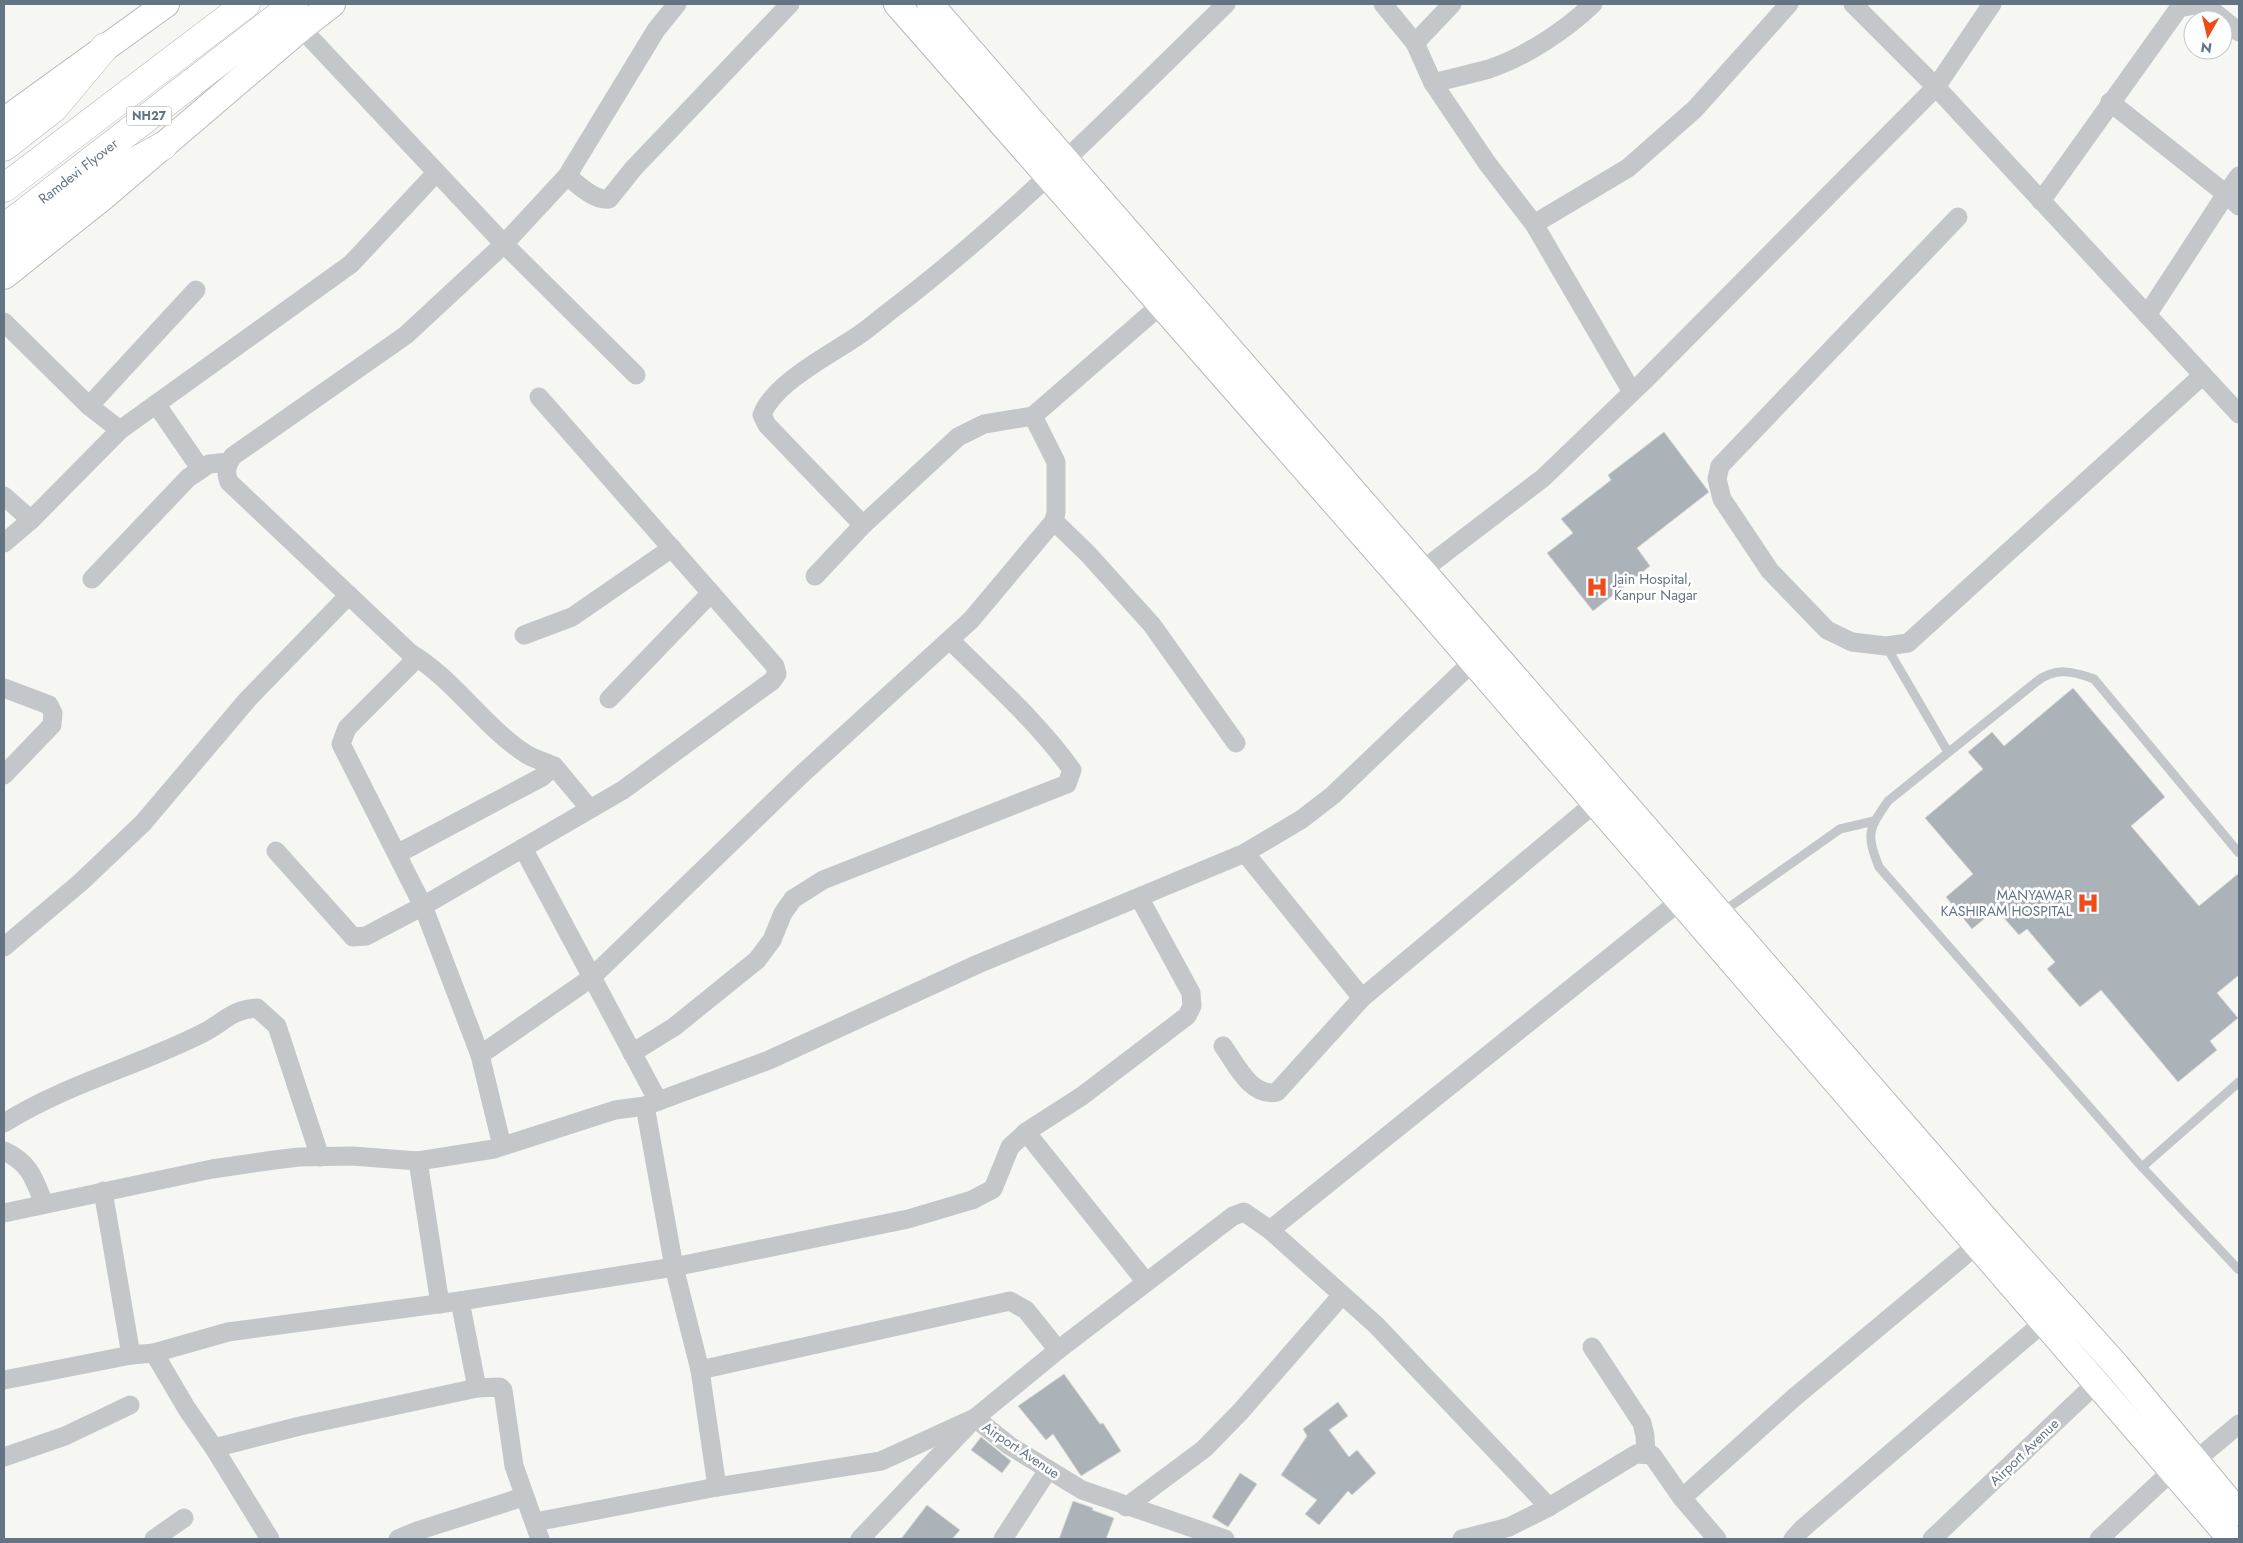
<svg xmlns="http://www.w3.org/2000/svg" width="2243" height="1543" viewBox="0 0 2243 1543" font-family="Jost,sans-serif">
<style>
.building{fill:#abb3b9;stroke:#d7d7d4}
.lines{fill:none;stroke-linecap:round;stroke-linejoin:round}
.secondary-casing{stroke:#b5babf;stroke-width:28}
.trunk-casing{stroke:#b5b9bc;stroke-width:29}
.service{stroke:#c3c7ca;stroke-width:9}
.minor{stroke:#c3c7ca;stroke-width:19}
.secondary{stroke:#fff;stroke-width:26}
.trunk{stroke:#fff;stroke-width:28}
.labels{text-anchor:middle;stroke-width:5;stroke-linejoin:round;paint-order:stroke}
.shield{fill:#fff;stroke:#929eaa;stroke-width:1}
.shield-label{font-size:12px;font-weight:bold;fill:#637585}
.street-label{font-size:14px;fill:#637585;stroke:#fff}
.poi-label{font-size:14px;fill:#637585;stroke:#fff;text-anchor:start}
</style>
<rect width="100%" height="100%" fill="#f6f6f2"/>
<g class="building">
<path d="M1664,432L1709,492L1637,548L1650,566L1593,611L1547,553L1573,533L1561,519L1611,480L1608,475Z"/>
<path d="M2073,688L2165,797L2131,826L2199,906L2239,873V975L2217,993L2238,1018L2210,1041L2217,1050L2178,1082L2101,990L2080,1007L2047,969L2055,962L2027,929L2019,935L1996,909L1972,929L1946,897L1973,874L1925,818L1983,769L1968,752L1992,732L2004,746Z"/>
<path d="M1064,1374L1100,1424L1103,1423L1121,1451L1081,1476L1053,1434L1046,1440L1018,1406Z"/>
<path d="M1338,1402L1348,1416L1329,1430L1349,1457L1357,1450L1376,1473L1352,1495L1348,1491L1319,1525L1305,1514L1317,1500L1281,1475L1307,1436L1303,1429Z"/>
<path d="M981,1437L1011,1461L1002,1473L971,1450Z"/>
<path d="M1240,1473L1257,1484L1228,1527L1212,1517Z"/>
<path d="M1073,1501L1093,1508L1092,1510L1114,1518L1106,1539H1059Z"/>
<path d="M927,1505L960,1530L952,1539H901Z"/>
</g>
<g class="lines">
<g class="secondary-casing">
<g id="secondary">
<path d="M897,4L1405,583L2231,1539"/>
<path d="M930,4L1987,1221L2116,1365L2239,1513"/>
<path d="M4,121L166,4"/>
<path d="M4,276L103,197L301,28L332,4"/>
</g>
</g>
<g class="trunk-casing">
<g id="trunk">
<path d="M4,147L54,108L105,47"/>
<path d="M4,188L246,4"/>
<path d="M4,228L294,4"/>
<path d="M4,253L92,185L163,146"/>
</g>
</g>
<g class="service">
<path d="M1886,646L1948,752"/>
<path d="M1721,913L1840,829L1874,821"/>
<path d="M2239,1082L2142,1167L2239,1270"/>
<path d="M2142,1167L1879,867C1866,834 1868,830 1888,801L2036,682C2055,667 2073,671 2094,679L2239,853"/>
</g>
<g class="minor">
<path d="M1383,4L1415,43L1433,83L1487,163L1534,224L1628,168L1695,109L1789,4"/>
<path d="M1853,4L1936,87L2239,414"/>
<path d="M301,28L504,244L636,375"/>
<path d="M1415,43L1452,4"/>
<path d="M1433,83C1452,78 1471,74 1489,69C1525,57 1566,30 1593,4"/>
<path d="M2110,102L2226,194L2147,315"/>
<path d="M567,176C578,184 594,201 609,199L633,169L790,4"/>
<path d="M2239,176L2226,194L2239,206"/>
<path d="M2041,201L2179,8L2199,4L2209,8L2239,32"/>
<path d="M1958,217L1720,466L1717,479L1722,499L1770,571L1827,630L1852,642L1886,646L1908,643L2203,375"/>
<path d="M1534,224L1632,392"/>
<path d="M4,322L89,406L120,430L31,520L4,496"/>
<path d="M156,404L200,468"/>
<path d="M89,406L196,290"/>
<path d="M120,430L351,264L436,173"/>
<path d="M1054,521L1088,554L1152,625L1236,743"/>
<path d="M863,525L767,425L762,415C773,384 829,355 856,337C867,330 876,322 886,314C1009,221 1116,111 1226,4"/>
<path d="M4,543L31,520"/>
<path d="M815,576L863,525L958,437L984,424L1033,416L1162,304"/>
<path d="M1412,578L1543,478L1644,381L1936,87L1992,4"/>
<path d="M92,579L188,478L209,464L229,462"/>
<path d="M524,635L572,617L672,548"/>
<path d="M410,653C454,679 483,726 526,754C534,759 545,762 554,766"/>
<path d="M4,688L49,705L53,713L52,725L4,775"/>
<path d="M609,699L711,593"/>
<path d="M523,848L658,1101"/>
<path d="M276,851L353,937L366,936L423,906L623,790L772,681L777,674L775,666L539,397"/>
<path d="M1245,853L1362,998"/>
<path d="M397,854L542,777L554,766L590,809"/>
<path d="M4,947L81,882L143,823L248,699L349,595"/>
<path d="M1223,1046C1236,1064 1251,1098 1277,1092L1362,998L1595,803"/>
<path d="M632,1053L674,1027L757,960L772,940L783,913L793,899L823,880L1067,784L1072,770C1038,722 991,681 950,640"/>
<path d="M480,1055L591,978L801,775L971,620L1054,521L1056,512V462L1033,416"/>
<path d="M645,1106L674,1267L700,1370L717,1487"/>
<path d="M4,1123C66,1084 138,1066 203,1033C225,1022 230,1010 257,1008L277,1026L320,1157"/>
<path d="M1026,1132L1146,1282"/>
<path d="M502,1146L480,1055L423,906L341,744L347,728L410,665L412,658L410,653L229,482C225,471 226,466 233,456L406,335L504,244L567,176L656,30L677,4"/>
<path d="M4,1151C30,1163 34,1178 44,1204"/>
<path d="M418,1161L440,1304"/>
<path d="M103,1191L131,1355L154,1353L228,1332L460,1301L674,1267L908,1219L972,1200L993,1189L1010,1147L1026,1132L1082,1096L1187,1016L1192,1006L1191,993L1140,899"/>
<path d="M4,1213L212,1169L274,1160L299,1157L352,1156L418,1161L494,1149L615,1110L645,1106L769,1060L978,964L1245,853L1302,819L1333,795L1482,653"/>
<path d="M1270,1230L1680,901"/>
<path d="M460,1301L477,1388"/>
<path d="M1592,1347L1642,1423L1645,1436L1646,1453"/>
<path d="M154,1353L187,1409L214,1448L270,1539"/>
<path d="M700,1370L1010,1301L1026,1310L1058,1350"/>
<path d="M4,1380L131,1355"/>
<path d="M214,1448L300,1426L477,1388L500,1387L503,1390L514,1466L540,1539"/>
<path d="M4,1457L65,1436L130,1405"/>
<path d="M1682,1498L1796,1396L1977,1245"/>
<path d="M1126,1507L1204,1449L1241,1411L1342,1295"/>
<path d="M535,1522L717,1487L881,1461L975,1418L1058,1350L1233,1216L1244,1212L1270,1230L1376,1325L1549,1507"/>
<path d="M154,1539L184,1518"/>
<path d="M398,1539L417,1531L523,1497"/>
<path d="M860,1539L975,1418L1010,1446L1082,1490L1225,1539"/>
<path d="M1003,1539L1048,1470"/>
<path d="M1462,1539L1509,1527L1549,1507L1636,1454L1652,1455L1682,1498L1717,1539"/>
<path d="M1793,1539L1802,1529L2044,1322"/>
<path d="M1932,1539L2105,1375"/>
<path d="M2099,1539L2172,1471L2196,1460L2239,1424"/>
</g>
<use href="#secondary" class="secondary"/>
<use href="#trunk" class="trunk"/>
</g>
<defs>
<g id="hospital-bare" transform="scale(1.725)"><path d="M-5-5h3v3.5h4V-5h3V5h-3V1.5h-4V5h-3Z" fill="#ec4d1b" stroke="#fff" stroke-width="2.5" paint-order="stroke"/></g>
</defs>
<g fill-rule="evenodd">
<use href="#hospital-bare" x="1597" y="587"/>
<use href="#hospital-bare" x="2088" y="903"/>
</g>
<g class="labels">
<rect class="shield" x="126.5" y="106.5" width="45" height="19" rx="4"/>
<g class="shield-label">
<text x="149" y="120">NH27</text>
</g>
<g class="street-label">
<text transform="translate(78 171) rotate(-38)" y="5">Ramdevi Flyover</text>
<text transform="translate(1021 1450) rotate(34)" y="5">Airport Avenue</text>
<text transform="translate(2024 1452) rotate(-44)" y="5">Airport Avenue</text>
</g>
<g class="poi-label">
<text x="1614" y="584">Jain Hospital,<tspan x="1614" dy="16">Kanpur Nagar</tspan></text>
<text x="2072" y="900" text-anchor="end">MANYAWAR<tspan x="2072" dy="16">KASHIRAM HOSPITAL</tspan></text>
</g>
</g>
<rect width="2243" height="1543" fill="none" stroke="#637585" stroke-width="10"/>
<g transform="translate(2208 35) rotate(188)"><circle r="24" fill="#ffffff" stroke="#c1c8ce"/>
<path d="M0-4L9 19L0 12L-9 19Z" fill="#ec4d1b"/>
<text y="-8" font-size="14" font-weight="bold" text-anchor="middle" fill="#637585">N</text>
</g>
</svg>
